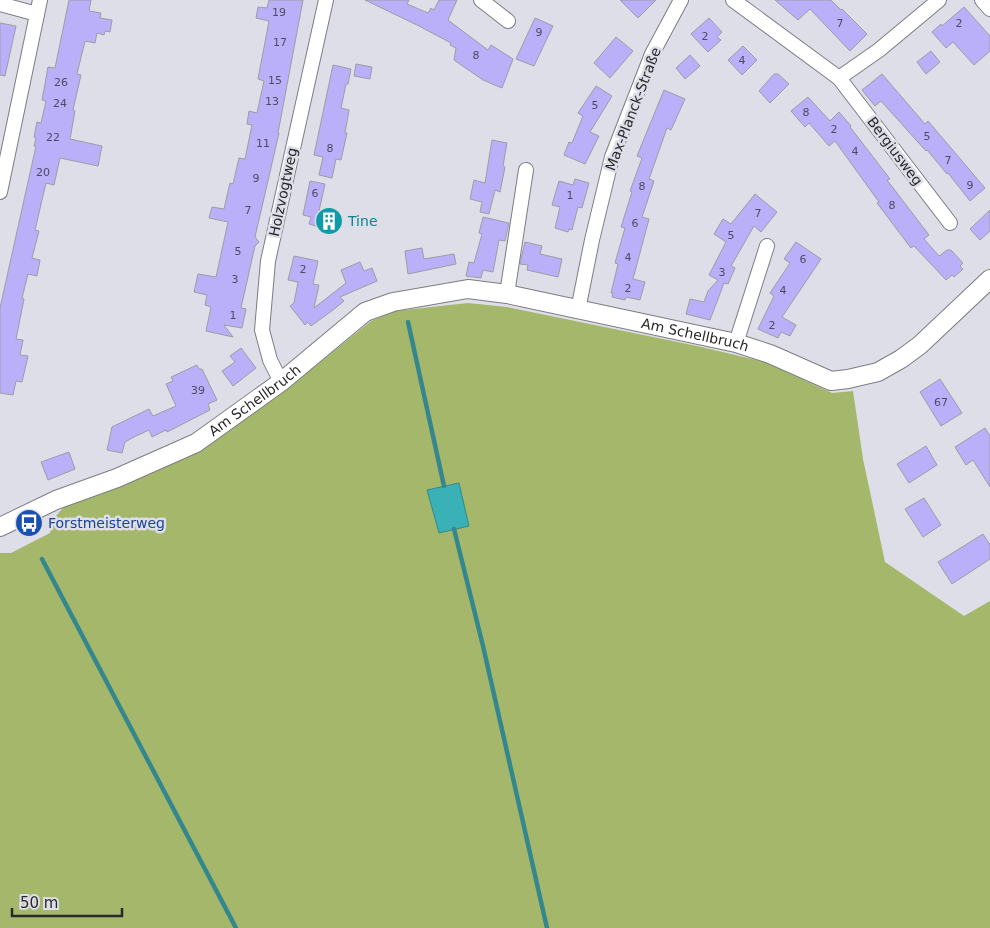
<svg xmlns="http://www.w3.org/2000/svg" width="990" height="928" viewBox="0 0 990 928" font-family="'DejaVu Sans',sans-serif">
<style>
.forest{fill:#a5b76b}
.water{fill:#39b1b6;stroke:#34888d}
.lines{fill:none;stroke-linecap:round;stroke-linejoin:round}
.stream{stroke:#34888d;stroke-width:4.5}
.building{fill:#bab0fa;stroke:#9d9ca4}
.minor-casing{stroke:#7c7d84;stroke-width:16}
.tertiary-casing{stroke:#7c7d84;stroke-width:20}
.minor{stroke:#fff;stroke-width:14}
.tertiary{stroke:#fff;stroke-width:18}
.labels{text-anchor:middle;stroke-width:5;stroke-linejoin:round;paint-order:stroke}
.number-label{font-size:11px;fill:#4d4b60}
.street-label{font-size:14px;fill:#29292c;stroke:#dddee7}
.culture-label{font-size:14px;fill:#0d838f;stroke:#dddee7;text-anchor:start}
.transit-label{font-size:14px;fill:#164399;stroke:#dddee7;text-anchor:start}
</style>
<rect width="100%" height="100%" fill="#dddee7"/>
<path class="forest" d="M468,303L507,307L697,346L765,362L832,393L853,391L863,459L885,562L964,616L990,601V928H0V553H11L50,533L54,518L64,507L121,486L201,450L282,393L371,321L395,311Z"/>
<path class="water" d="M459,483L469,526L439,533L427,490Z"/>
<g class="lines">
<g class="stream">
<path d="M408,322L444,486"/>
<path d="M454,529L483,646L547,928"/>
<path d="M42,559L236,928"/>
</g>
</g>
<g class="building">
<path d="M69,0H91L89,11L101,13L100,18L112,20L110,32L105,31L104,35L97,33L95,43L85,41L77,74L81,75L73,110L75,111L70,139L102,146L98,166L60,158L54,185L46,183L35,230L39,231L32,258L40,260L37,276L28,274L22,298L24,299L16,339L23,340L20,355L28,356L22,382L16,381L13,395L0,393V308L36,146H34L36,138L34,137L37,122L41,123L46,101L42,100L48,67L55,68Z"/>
<path d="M269,0H303L278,133H279L255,237L259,242L255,246L241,308L246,309L242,328L224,325L233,337L206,331L211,307L205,305L207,295L194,292L198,274L216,277L228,222L209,218L212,207L224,209L230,183L233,184L239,158L245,159L252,125L247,124L249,111L257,113L264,81L258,79L269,21L256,18L258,7L267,8Z"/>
<path d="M365,0H409L407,4L428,13L431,8L434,10L439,0H457L448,20L488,50L491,45L513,59L502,88L483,80L454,60L456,48L450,45L451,43L417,25Z"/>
<path d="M620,0H656L638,18Z"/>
<path d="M775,0H831L841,10L842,9L867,34L850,51L810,9L798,20Z"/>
<path d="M964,7L990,36V51L974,65L953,42L946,48L932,32L941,24L942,26Z"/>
<path d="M535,18L553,26L534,66L516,59Z"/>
<path d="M709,18L722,32L717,37L721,40L708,52L691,34Z"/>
<path d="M0,23L16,26L5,76L0,75Z"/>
<path d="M616,37L633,51L610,78L594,63Z"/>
<path d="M743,46L757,60L742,75L728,60Z"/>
<path d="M931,51L940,62L926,74L917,62Z"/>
<path d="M690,55L700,66L685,79L676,68Z"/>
<path d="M356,64L372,67L370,79L354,76Z"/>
<path d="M333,65L351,69L348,84H346L341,108L349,110L345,133H347L341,160L336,159L332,178L319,175L323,157L314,155Z"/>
<path d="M774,74H778L789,84L770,103L759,91Z"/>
<path d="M882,74L925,124L928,121L985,188L970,201L948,173L947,174L927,150L926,151L881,101L875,106L862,90Z"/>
<path d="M596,86L612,96L590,132L599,136L585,164L564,155L569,142L572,143L583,116L578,113Z"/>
<path d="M664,90L685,99L671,130L667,128L649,179L654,181L642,217L649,219L633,279L645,282L640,300L626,297L625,300L612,297L613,293H611L618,264L615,263L625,228L621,227L632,192L630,191L642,158L637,156Z"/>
<path d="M808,97L830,121L839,112L851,126L850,127L890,179L887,180L929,235L924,239L939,256L947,250H951L963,263L960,266L963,269L954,277L952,275L946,280L914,246L911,248L877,203L879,202L835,141L829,146L809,123L805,127L791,111Z"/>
<path d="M492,140L507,143L503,166L505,167L500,192L495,190L489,214L480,212L482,202L470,199L474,180L485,183Z"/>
<path d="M575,179L589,183L582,208L578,207L572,230L569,229L568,232L555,228L560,207L552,205L559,181L573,185Z"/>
<path d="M310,181L325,184L319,211L339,215L336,232L309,224L311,217L303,215Z"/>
<path d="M755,194L777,212L761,232L754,226L731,266L735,268L728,284L724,283L710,320L686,314L690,299L704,302L708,291L718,280L709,275L726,242L714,234L723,219L731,224Z"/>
<path d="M990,210V231L980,240L970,229Z"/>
<path d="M483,217L509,223L505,241L499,240L493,272L483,270L481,278L466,276L469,262L474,263L482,234L479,233Z"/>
<path d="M525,242L542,246L540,254L562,259L558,277L527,270L528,265L520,264Z"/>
<path d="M796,242L821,259L782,317L796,325L790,336L781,332L778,338L758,329L774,296L770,293L790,263L784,259Z"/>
<path d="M422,248L424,259L454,254L456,264L408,274L405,251Z"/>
<path d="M294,256L318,261L313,284L319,285L314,308L346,283L341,270L360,262L364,271L372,268L377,281L340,297L344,301L333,310L311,326L308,322L305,325L290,306L294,303L298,282L288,280Z"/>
<path d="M241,348L256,368L233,386L222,371L235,362L230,356Z"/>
<path d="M197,365L199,369H202L217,400L208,404L210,410L167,432L166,430L152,437L149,430L136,436L125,442L122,453L107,450L112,427L149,409L153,416L176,406L166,384L173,381L171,377Z"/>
<path d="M940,379L962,413L941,426L920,392Z"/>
<path d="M985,428L990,436V487L973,460L966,465L955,447Z"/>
<path d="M926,446L937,465L909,483L897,464Z"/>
<path d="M69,452L75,469L48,480L41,462Z"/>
<path d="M924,498L941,525L923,537L905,509Z"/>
<path d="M983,534L990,545V559L952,584L938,562Z"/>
</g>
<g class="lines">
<g class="minor-casing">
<g id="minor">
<path d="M481,0L508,21"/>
<path d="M733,0L839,78L879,50L939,0"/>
<path d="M982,0L990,9"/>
<path d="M0,4L37,14"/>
<path d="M839,78L950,223"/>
<path d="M0,192L40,0"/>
<path d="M507,294L526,170"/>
<path d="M578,310L592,240L612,157L652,54L681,0"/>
<path d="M736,343L767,246"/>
<path d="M281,382L270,360L262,330L268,261L326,0"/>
</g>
</g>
<g class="tertiary-casing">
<g id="tertiary">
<path id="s1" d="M0,527L56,500L117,478L196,443L281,382L365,312L393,302L468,289L507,294L736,343L770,354L831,381L848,379L878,372L901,359L920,345L990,279"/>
</g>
</g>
<use href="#minor" class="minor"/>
<use href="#tertiary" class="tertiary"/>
</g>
<defs>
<g id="building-disc" transform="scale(1.4375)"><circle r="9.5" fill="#0f9aa8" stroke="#dddee7"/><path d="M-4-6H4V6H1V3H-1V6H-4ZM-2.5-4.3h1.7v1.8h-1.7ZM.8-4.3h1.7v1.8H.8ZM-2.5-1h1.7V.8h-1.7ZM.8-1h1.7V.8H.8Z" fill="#fff"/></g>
<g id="bus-disc" transform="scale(1.4375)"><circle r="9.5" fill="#1a4fb4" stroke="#dddee7"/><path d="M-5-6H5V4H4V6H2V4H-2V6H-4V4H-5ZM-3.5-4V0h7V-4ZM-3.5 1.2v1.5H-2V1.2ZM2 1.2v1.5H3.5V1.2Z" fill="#fff"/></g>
</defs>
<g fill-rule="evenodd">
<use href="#building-disc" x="329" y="221"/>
<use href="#bus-disc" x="29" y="523"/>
</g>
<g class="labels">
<g class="number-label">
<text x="279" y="16">19</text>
<text x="840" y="27">7</text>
<text x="959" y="27">2</text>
<text x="539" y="36">9</text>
<text x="705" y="40">2</text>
<text x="280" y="46">17</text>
<text x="476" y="59">8</text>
<text x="742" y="64">4</text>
<text x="275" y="84">15</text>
<text x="61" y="86">26</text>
<text x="272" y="105">13</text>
<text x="60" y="107">24</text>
<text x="595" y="109">5</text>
<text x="806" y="116">8</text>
<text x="834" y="133">2</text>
<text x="927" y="140">5</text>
<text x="53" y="141">22</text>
<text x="263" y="147">11</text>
<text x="330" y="152">8</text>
<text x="855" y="155">4</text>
<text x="948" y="164">7</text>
<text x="43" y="176">20</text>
<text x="256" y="182">9</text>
<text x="970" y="189">9</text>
<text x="642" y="190">8</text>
<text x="315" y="197">6</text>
<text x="570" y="199">1</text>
<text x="892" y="209">8</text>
<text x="248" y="214">7</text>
<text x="758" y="217">7</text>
<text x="635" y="227">6</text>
<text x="731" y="239">5</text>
<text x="238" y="255">5</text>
<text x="628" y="261">4</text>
<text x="803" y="263">6</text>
<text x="303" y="273">2</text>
<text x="722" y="276">3</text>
<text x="235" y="283">3</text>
<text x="628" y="292">2</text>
<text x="783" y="294">4</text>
<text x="233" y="319">1</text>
<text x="772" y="329">2</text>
<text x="198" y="394">39</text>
<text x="941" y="406">67</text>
</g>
<g class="street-label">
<text transform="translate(633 109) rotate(-69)" y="5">Max-Planck-Straße</text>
<text transform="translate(895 151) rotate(53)" y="5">Bergiusweg</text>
<text transform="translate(283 192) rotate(-78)" y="5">Holzvogtweg</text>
<text dy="5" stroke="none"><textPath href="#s1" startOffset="765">Am Schellbruch</textPath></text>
<text dy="5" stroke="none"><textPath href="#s1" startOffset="286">Am Schellbruch</textPath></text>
</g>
<g class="culture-label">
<text x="348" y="226">Tine</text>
</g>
<g class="transit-label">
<text x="48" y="528">Forstmeisterweg</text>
</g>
</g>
<path d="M12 908v8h110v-8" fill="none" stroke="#29292c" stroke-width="2.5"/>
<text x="20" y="908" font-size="15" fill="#29292c" stroke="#dddee7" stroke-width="4" paint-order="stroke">50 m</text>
</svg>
